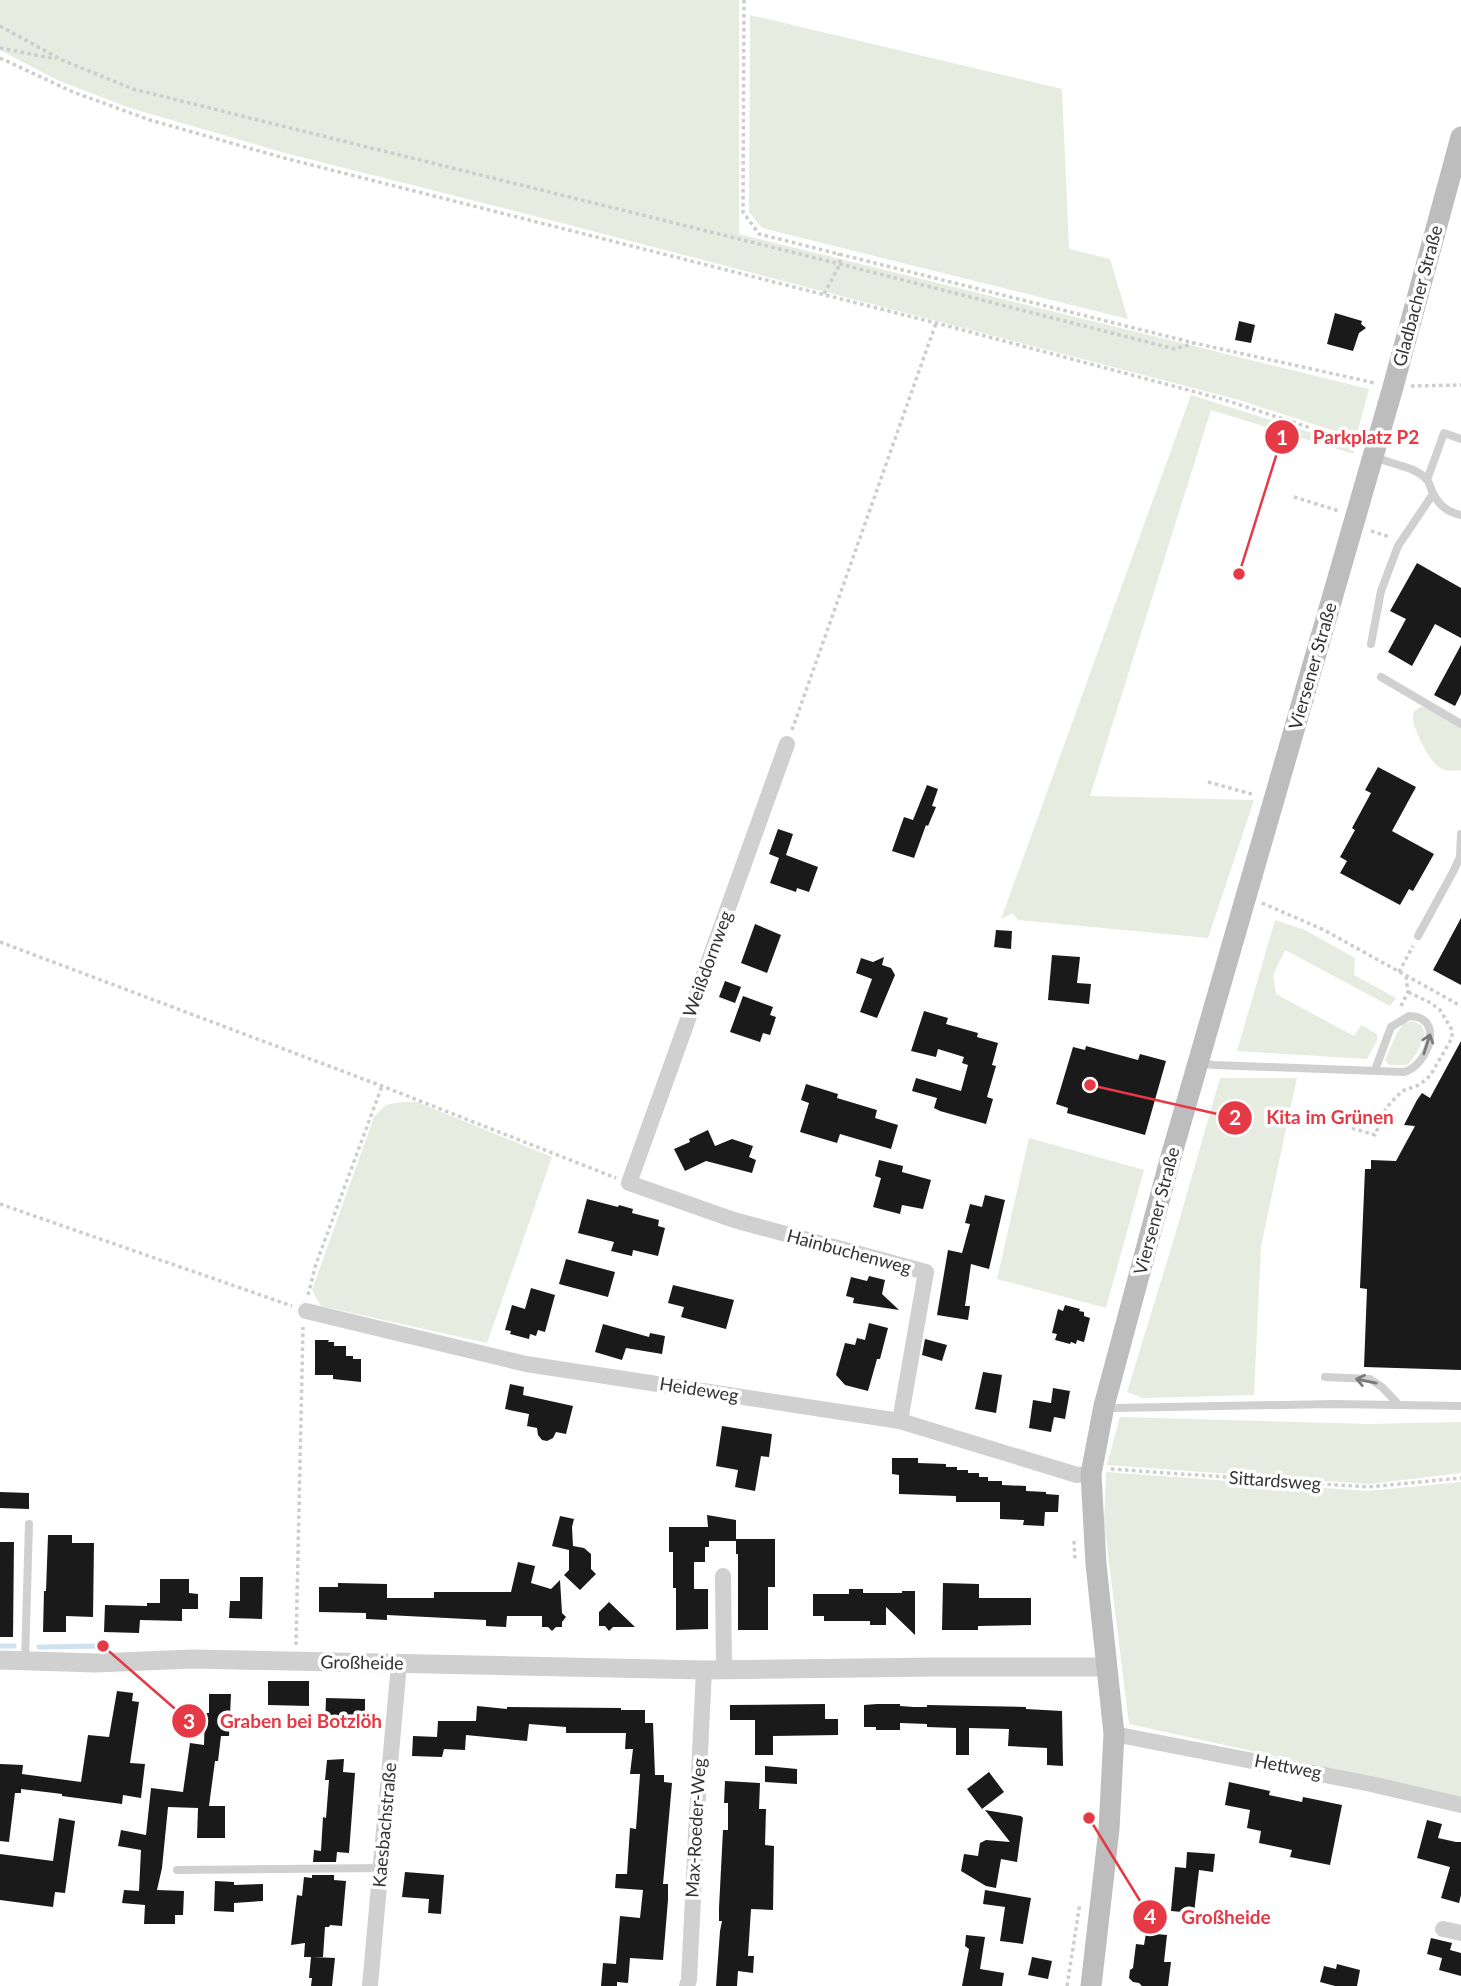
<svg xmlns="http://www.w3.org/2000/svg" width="1461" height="1986" viewBox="0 0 1461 1986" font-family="Lato,sans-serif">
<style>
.green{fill:#e6ecdf}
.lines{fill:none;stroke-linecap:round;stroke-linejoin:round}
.stream{stroke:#cfe2ee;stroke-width:5}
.building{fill:#1a1a1a}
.path{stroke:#cdcdcd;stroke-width:3.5;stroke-dasharray:3.5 3.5;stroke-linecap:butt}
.service{stroke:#d0d0d0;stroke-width:8}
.minor{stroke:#d0d0d0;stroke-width:16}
.tertiary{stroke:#d0d0d0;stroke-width:19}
.secondary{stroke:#bdbdbd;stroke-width:21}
.oneway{stroke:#7a7a7a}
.labels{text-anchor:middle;stroke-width:7;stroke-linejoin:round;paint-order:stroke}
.street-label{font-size:18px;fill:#333;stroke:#fff}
.leader{fill:none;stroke:#e63946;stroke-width:2.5}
.callout-dot{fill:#e63946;stroke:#fff;stroke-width:2.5}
.mark-label{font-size:21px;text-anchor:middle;font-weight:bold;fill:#fff}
.callout-label{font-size:19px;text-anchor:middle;font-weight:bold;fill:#e63946;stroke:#fff;stroke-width:7;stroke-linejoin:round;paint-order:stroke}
</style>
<rect width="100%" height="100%" fill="#fff"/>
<g class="green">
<path d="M0,0H739V234L1369,389L1356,438L1239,400L523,213L285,153L130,108L57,80L0,50Z"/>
<path d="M750,15L1062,89L1069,249L1110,259L1128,319L762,228L749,212Z"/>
<path d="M1191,395L1353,446L1354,454L1211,410L1090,796L1254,800L1208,938L1018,920L1013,913L1001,919Z"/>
<path d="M1420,707H1424L1461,726V770C1453,771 1445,772 1439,767C1429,761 1412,727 1413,716C1414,710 1415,711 1420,707Z"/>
<path d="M1275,920L1305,930L1355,958L1354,975L1396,998L1390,1006L1285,950L1273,975L1276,994L1354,1036L1361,1025L1377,1034V1040L1367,1059L1237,1051Z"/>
<path d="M1413,1021L1421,1025L1425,1033C1422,1045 1416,1056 1407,1065H1389L1385,1060L1397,1033L1404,1023Z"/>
<path d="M1220,1078H1297L1261,1246L1254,1395L1143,1398L1127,1392L1175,1235Z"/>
<path d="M402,1102H417L552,1157L487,1343L321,1306L312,1290L374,1117L386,1105Z"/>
<path d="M1029,1138L1144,1170L1106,1308L997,1279Z"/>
<path d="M1120,1417L1368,1424L1461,1422V1473L1369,1484L1107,1465Z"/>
<path d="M1106,1472L1368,1491L1461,1482V1797L1129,1724L1104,1522Z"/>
</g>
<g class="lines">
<g class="stream">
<path d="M0,1646H14"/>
<path d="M39,1647L103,1646"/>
</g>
</g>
<g class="building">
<path d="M1335,313L1362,321L1361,324L1366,328L1359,333L1353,351L1327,344Z"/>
<path d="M1239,321L1255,325L1251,343L1235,340Z"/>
<path d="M1417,563L1461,588V638L1435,624L1412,666L1388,652L1406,619L1390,611Z"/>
<path d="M1461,645V694L1455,706L1434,695Z"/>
<path d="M1378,767L1416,787L1392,831L1434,854L1413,891L1409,889L1400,905L1340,873L1347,861L1340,857L1355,830L1352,828L1371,793L1365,790Z"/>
<path d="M927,785L938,789L932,806L936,807L928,826L926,825L914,858L892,851L904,817L913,820Z"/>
<path d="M778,829L793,834L786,855L818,867L809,892L797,888L796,892L770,883L779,858L769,854Z"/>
<path d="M1461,918V985L1433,970Z"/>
<path d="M755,924L781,935L767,973L741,963Z"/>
<path d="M996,930L1012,931L1011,949L994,947Z"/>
<path d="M1052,955L1080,957L1077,983L1091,984L1089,1004L1048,1000Z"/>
<path d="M884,957L882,965L891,968L895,975L877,1018L860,1012L872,979L856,973L861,958L873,962Z"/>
<path d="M725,981L741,987L735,1003L719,997Z"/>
<path d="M743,996L773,1007L770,1015L776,1017L770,1035L763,1033L760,1042L730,1032Z"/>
<path d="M924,1011L948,1018L946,1024L978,1033L977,1037L998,1043L992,1065L996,1066L987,1097L993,1099L986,1124L940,1111L934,1108L937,1098L912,1091L916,1078L961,1091L968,1065L962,1063L964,1057L938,1049L936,1057L911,1051Z"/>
<path d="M1461,1041V1370L1364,1367L1367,1289L1360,1288L1365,1169H1371V1160L1396,1161L1415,1126L1404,1125L1417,1100L1422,1093L1430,1098Z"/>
<path d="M1086,1046L1138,1060L1140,1054L1166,1061L1145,1135L1067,1113L1068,1108L1056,1104L1073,1047L1085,1050Z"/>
<path d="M806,1084L838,1094L837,1098L877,1110L875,1118L898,1125L891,1149L840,1134L837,1143L800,1132L809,1103L801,1100Z"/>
<path d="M708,1130L715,1146L732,1139L753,1146L749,1157L756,1160L752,1173L706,1161L685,1171L674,1149L690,1142L689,1139Z"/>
<path d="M879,1160L903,1166L902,1172L931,1180L923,1209L902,1205L900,1214L873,1207L881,1178L875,1176Z"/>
<path d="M985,1195L1005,1200L989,1269L971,1264L965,1306H970L968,1320L937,1315L948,1250L962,1253L970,1224L965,1223L970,1204L982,1207Z"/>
<path d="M587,1199L618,1207L619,1205L633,1209L632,1213L659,1220L658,1226L665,1228L658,1256L633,1250L632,1256L611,1251L614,1242L578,1233Z"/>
<path d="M566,1259L615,1272L608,1297L559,1284Z"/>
<path d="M869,1276L885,1280L882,1294L899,1310L853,1303L854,1298L846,1296L851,1277L867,1281Z"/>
<path d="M673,1285L734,1300L726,1329L681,1317L684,1307L668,1303Z"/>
<path d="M531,1288L555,1295L545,1332L538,1330L536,1336L530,1334L529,1339L510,1334L511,1331L505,1330L512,1305L525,1309Z"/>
<path d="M1065,1305L1080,1309L1079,1311L1084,1312V1316L1090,1318L1084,1342L1077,1340L1076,1344L1071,1342L1070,1344L1055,1340L1057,1334L1052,1333L1058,1309L1063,1311Z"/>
<path d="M869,1323L888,1328L880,1359H877L868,1391L845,1385L836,1375L845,1343L855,1345L857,1338L865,1340Z"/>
<path d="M603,1324L649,1337L650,1333L665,1336L662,1354L626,1348L622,1360L595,1352Z"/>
<path d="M925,1339L947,1345L942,1361L922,1355Z"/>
<path d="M315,1340H329L328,1342H334V1346H346V1356H353V1359H361V1382L333,1379V1375H315Z"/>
<path d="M983,1372L1002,1375L996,1413L975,1409Z"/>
<path d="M510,1384L524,1387L523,1395L573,1406L566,1434L556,1432L553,1438L547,1441L542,1440L538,1435L537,1428L527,1426L529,1414L505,1409Z"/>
<path d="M1053,1388L1070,1391L1065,1419L1054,1417L1051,1432L1029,1428L1033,1400L1051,1403Z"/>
<path d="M722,1426L772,1434L769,1457L761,1456L755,1491L735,1487L738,1470L716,1466Z"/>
<path d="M892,1458H918V1463L946,1464V1467H957V1470H968V1473H979V1477H988V1481H1002V1485L1026,1486V1491L1046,1492V1494L1059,1495L1058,1512H1045L1044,1526L1023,1525L1024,1520L1000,1519V1502H956V1496L899,1494V1475L892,1474Z"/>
<path d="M0,1492L29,1493V1509L0,1508Z"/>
<path d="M707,1515L736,1520V1539H775V1587H768V1630H738V1554H736V1541H709V1547H705V1562H694V1589H708V1629L676,1630V1588H673V1552H669V1527H708Z"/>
<path d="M560,1516L574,1519L572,1527L573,1546L584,1548L591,1554V1569L596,1574L580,1590L564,1575L569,1570V1550L552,1546Z"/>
<path d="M48,1535H72V1543H94L93,1617L66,1616V1632H43L44,1591H46Z"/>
<path d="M0,1542H14L13,1637H0Z"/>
<path d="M518,1562L535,1566L531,1583L551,1589L560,1580L562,1613L566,1617L562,1622V1627H556L552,1631L548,1627H542V1616H507L506,1627L486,1626V1620L387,1615V1620L366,1619V1613L319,1612V1587H338V1583L387,1584V1598H434V1592H511Z"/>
<path d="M240,1577H263L262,1619L229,1618L230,1601H240Z"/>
<path d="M160,1579H189V1593L198,1594V1609H182V1621L140,1620L139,1633L104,1632L105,1605L147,1606V1603H160Z"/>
<path d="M943,1583L979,1584V1598H1031V1625L978,1626V1630H942Z"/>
<path d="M849,1589H863V1593H902V1591H915V1635L886,1607V1625H870V1621H824V1616H813V1594H849Z"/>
<path d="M609,1602L635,1627H613L609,1631L605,1626H599V1612Z"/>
<path d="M268,1681H309V1706L268,1705Z"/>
<path d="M117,1691L133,1693L132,1701L139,1702L130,1763L145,1764L141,1798L123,1795L122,1804L62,1796V1794L21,1789V1793H15L9,1842L0,1841V1764L23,1765L22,1774L81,1782L88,1735L109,1737Z"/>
<path d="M209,1694H231L229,1736H221L218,1761H215L209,1806H225V1838H197L198,1808L168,1807L162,1868L157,1890L184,1891L183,1915H175V1924H144L145,1905L122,1903L124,1890L139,1891L141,1850L118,1846L121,1830L146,1835L151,1788L183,1792L190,1743L204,1745L205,1713H209Z"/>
<path d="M326,1698L365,1699V1728L325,1727Z"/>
<path d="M825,1704V1719H838V1735L773,1736V1755H755V1720H730V1705Z"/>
<path d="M877,1704H900V1706L914,1707H927V1705L1026,1707V1709L1062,1711L1063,1766L1047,1765V1748L1008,1746L1009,1729L969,1728V1755H956V1728L927,1727V1724L900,1723V1730H876V1727H864V1705Z"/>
<path d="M477,1706L507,1709V1707L621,1708V1710H645V1723H653L655,1775H664V1782L672,1783L663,1884H668V1900L663,1960L630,1958L628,1983L617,1982V1986H601L603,1963L616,1964L620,1916L640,1918L643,1890L615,1888L616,1874H627L630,1828L636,1829L640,1774H630L633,1749H625L626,1733H566V1727L529,1724L527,1741L466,1735L465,1750L444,1749L442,1757L412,1756L413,1736L437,1737L438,1721H476Z"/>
<path d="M344,1759L343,1772L355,1773L349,1853L337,1852L336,1862H313L314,1850L321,1851L323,1817L326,1818L329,1780H325L327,1760Z"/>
<path d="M765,1766L797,1769V1784L765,1782Z"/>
<path d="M989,1772L1004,1792L982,1809L967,1789Z"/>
<path d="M725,1781L760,1783L759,1809H766L765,1845L774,1846L773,1910L751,1909L748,1956H754L753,1973L738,1971L737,1986H716L720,1931L722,1921H719V1908L723,1830H728V1803H724Z"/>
<path d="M1229,1782L1270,1791L1269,1795L1302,1802L1303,1797L1342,1805L1330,1865L1290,1857L1292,1850L1259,1843L1261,1831L1247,1828L1250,1810L1225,1805Z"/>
<path d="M985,1810L1021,1816L1023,1818L1017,1862L1001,1859L996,1888L986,1886L961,1871L964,1854L978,1856L980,1843L986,1840L1010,1842Z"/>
<path d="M59,1818L75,1821L65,1893L55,1892L53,1907L0,1900V1854L53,1861Z"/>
<path d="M1427,1820L1442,1824L1438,1838L1456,1842H1461V1895L1459,1903L1441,1898L1450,1867L1417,1858Z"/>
<path d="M1187,1852L1215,1854L1213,1872L1199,1870L1194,1913L1171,1911L1175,1867L1186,1868Z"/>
<path d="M405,1872L444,1875L441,1914L428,1913L429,1899L402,1897Z"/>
<path d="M312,1875H334V1880L346,1881L342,1926L330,1925L329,1927H325L323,1957H313L335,1958L332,1986H311L312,1978H309L311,1957H304L305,1943L291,1945L297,1895L302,1896L304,1877L312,1878Z"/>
<path d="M215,1881L234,1882V1885L263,1884V1901L234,1903V1912L214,1911Z"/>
<path d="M985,1890L1031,1898L1023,1944L1000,1941L1005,1907L983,1904Z"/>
<path d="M1146,1933L1167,1935L1164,1962H1171L1168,1986H1142L1139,1983L1133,1982L1129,1978L1130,1970L1133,1968L1136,1944L1144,1945Z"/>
<path d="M966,1935L985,1937L980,1969L1004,1973L1002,1986H962L969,1949L965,1946Z"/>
<path d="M1431,1938L1452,1943L1450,1950L1461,1953V1976L1439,1970L1442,1958L1427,1954Z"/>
<path d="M1032,1957L1052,1961L1048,1979L1028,1975Z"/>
<path d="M1337,1964L1360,1970L1357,1986H1335L1320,1982L1324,1966L1336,1969Z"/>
</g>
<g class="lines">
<g class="path">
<path d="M744,0L743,212L759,234L1194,343L1375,383"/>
<path d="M0,26L62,60L133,89L840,264L1175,349L1194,343"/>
<path d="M0,48L56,59"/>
<path d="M0,58L73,92L150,120L284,158L936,323L1222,399L1360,444"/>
<path d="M824,294L840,264L839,253"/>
<path d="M1411,386L1461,385"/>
<path d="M1294,497L1339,511"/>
<path d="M1371,531L1390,537"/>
<path d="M792,730L936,323"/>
<path d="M1208,782L1255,795"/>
<path d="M1262,903L1324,930L1461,1006"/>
<path d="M0,942L382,1086L616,1178"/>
<path d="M1399,972L1413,946"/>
<path d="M1401,1006L1408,992L1406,977"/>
<path d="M1352,1128L1375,1135L1386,1108L1402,1091L1419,1085L1430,1076L1452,1038V1030L1440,1010L1431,1003L1408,992"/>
<path d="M0,1204L292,1306"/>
<path d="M308,1295L316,1264L382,1086"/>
<path d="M1111,1469L1368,1487L1461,1478"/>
<path d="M1074,1541L1075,1561"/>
<path d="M296,1645L303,1327"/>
<path d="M1067,1986L1080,1903"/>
</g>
<g class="service">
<path d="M1376,457C1391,465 1416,466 1427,480C1430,483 1430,487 1432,491C1438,504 1446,512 1461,515"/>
<path d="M1427,480L1444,433L1461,439"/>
<path d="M1371,644L1381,591L1398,546L1433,494"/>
<path d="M1381,677L1461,724"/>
<path d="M1418,936L1453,872L1460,857L1461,834"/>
<path d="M1199,1063L1214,1065L1404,1072C1428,1066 1446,1016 1409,1016L1391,1027L1375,1070"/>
<path d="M1325,1377L1370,1379L1382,1387L1399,1405"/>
<path d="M1106,1406L1115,1408L1333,1404L1461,1406"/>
<path d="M25,1661L29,1524"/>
<path d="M177,1870L380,1868"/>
</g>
<g class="minor">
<path d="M787,744L629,1183L734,1220L926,1272L900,1421"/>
<path d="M306,1311L526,1364L900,1421L1077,1475L1091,1474"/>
<path d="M723,1576L724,1670"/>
<path d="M1114,1734L1371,1784L1461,1805"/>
<path d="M1443,1929L1461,1933"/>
<path d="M370,1986L399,1664"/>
<path d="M687,1986L689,1980L704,1670"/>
</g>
<path class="tertiary" d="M0,1660L96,1663L192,1659L704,1670L935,1667H1106"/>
<path class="secondary" d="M1091,1986L1109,1829L1114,1734L1096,1564L1091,1474L1104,1406L1170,1160L1393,387L1461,137"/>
</g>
<defs><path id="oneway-shaft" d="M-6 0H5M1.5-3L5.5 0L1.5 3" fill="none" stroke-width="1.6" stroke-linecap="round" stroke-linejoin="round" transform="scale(1.75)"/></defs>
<g class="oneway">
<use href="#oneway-shaft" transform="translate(1427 1044) rotate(-72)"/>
<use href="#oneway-shaft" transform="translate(1366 1381) rotate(-168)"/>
</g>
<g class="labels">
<g class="street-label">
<text transform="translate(1418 296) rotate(-75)" y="6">Gladbacher Straße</text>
<text transform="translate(1313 666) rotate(-74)" y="6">Viersener Straße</text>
<text transform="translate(708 964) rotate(-70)" y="6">Weißdornweg</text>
<text transform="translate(1157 1211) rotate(-75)" y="6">Viersener Straße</text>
<text transform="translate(849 1252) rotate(15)" y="6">Hainbuchenweg</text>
<text transform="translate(699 1390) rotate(9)" y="6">Heideweg</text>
<text transform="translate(1275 1481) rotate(4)" y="6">Sittardsweg</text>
<text transform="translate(362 1663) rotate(1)" y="6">Großheide</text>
<text transform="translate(1288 1767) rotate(11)" y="6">Hettweg</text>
<text transform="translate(385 1825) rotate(-85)" y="6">Kaesbachstraße</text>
<text transform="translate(696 1828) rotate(-87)" y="6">Max-Roeder-Weg</text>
</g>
</g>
<path class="leader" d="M1239 574L1282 437M1090 1085L1235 1118M103 1646L189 1721M1089 1818L1150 1917"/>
<g class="callout-dot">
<circle cx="1239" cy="574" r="7"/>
<circle cx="1090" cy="1085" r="7"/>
<circle cx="103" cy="1646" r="7"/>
<circle cx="1089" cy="1818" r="7"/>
<circle cx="1282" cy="437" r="18"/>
<circle cx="1235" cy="1118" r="18"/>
<circle cx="189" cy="1721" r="18"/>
<circle cx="1150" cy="1917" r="18"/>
</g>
<g class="mark-label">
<text x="1282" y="445">1</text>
<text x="1235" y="1125">2</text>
<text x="189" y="1729">3</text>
<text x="1150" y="1924">4</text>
</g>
<g class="callout-label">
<text x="1366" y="444">Parkplatz P2</text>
<text x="1330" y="1124">Kita im Grünen</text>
<text x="301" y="1728">Graben bei Botzlöh</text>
<text x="1226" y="1924">Großheide</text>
</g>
</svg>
